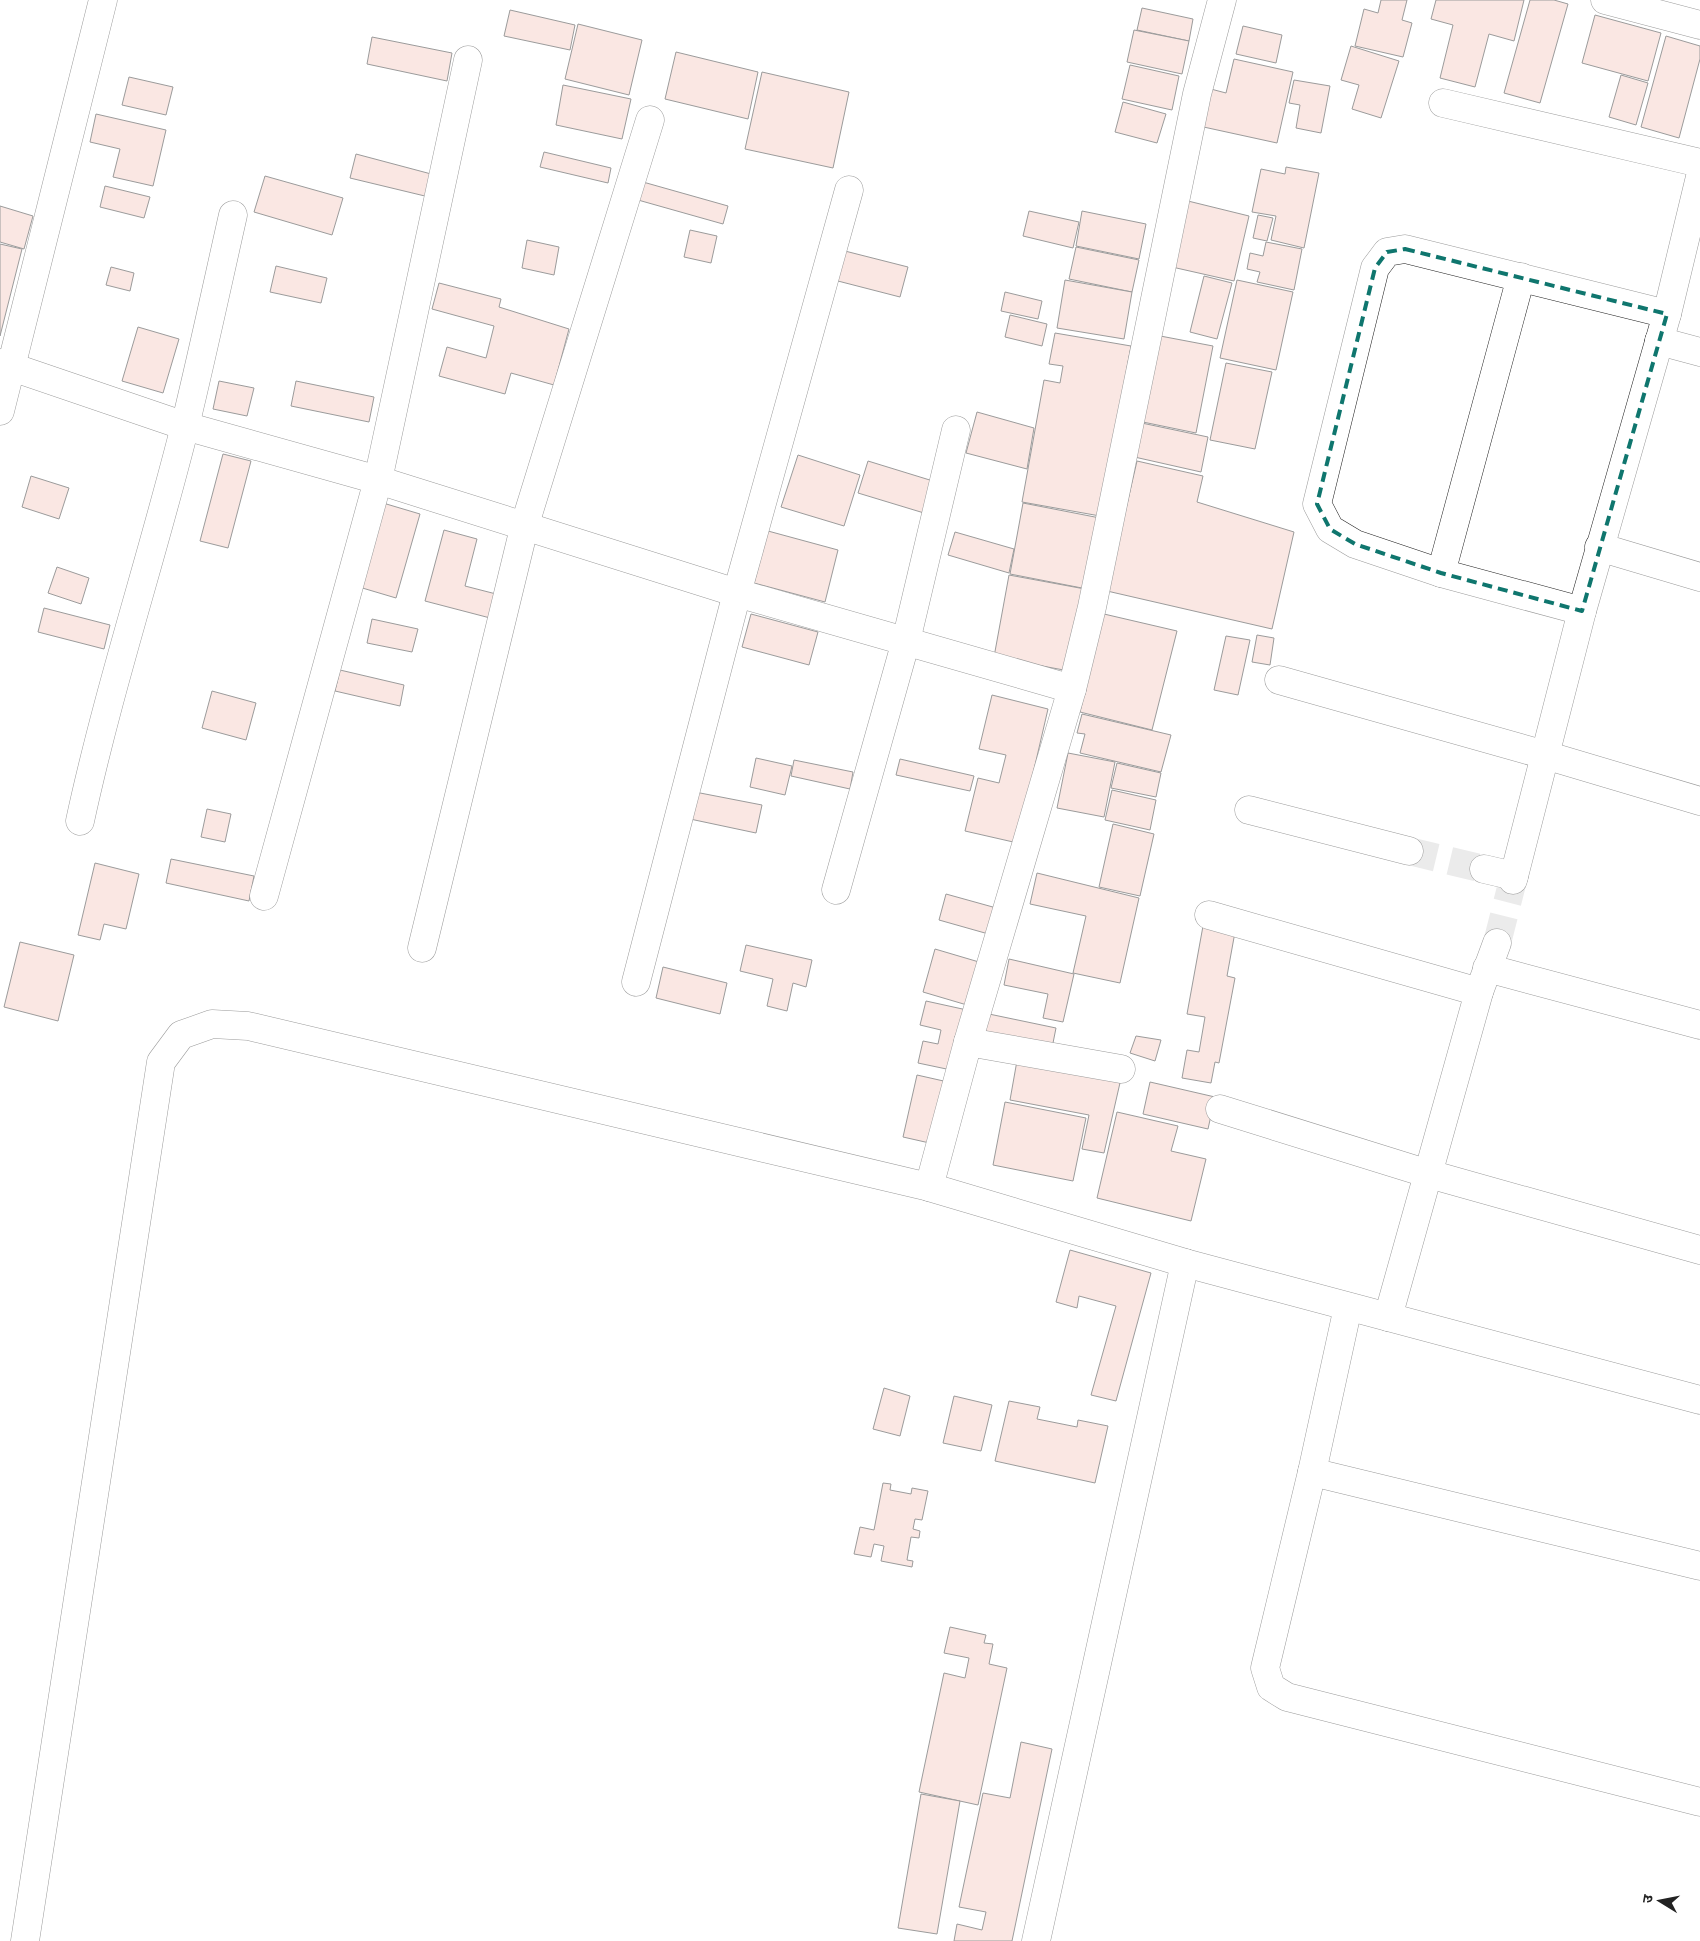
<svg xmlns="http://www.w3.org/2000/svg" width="1700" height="1941" viewBox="0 0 1700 1941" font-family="Inter,'Noto Sans Devanagari',sans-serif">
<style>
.building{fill:#f3c9c0;stroke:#222}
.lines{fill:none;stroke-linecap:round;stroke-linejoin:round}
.minor-tunnel{stroke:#d3d3d3;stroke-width:28;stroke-dasharray:28 14;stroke-linecap:butt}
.minor-casing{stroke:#222;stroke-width:29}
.minor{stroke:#fff;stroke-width:28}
.marked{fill:none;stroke:#0f766e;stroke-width:4;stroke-dasharray:10 6;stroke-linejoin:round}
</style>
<rect width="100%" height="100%" fill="#fff"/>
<g class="building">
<path d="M1381,0H1407L1402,20L1412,23L1403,57L1355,46L1364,9L1378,13Z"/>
<path d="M1436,0H1524L1514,41L1489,34L1475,87L1440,78L1453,25L1431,19Z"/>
<path d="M1530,0H1554L1568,4L1540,103L1504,93Z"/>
<path d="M1142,8L1193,19L1189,41L1137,30Z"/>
<path d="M510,10L575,25L570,50L504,36Z"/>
<path d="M1595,15L1661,33L1648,81L1582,63Z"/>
<path d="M578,24L642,40L629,95L565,79Z"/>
<path d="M1243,26L1282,35L1276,63L1236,54Z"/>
<path d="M1134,30L1189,41L1182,74L1127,62Z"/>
<path d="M1666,36L1700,46V59L1679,138L1641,127Z"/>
<path d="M372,37L452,53L447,81L367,64Z"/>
<path d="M1351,46L1399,61L1381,118L1352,109L1359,85L1341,80Z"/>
<path d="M676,52L758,72L748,119L665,99Z"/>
<path d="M1234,59L1293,72L1277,143L1199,126L1207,88L1226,93Z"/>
<path d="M1130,65L1179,76L1172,110L1122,99Z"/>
<path d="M762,72L849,92L833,168L745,149Z"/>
<path d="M1621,75L1648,83L1636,125L1609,117Z"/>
<path d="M129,77L173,87L166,115L122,105Z"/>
<path d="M1294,80L1330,86L1321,133L1296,128L1300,105L1289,103Z"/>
<path d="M563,85L631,99L622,139L556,125Z"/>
<path d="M1123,102L1166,114L1157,143L1115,132Z"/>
<path d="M96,114L166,130L153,186L113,177L120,149L90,142Z"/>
<path d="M544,152L611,168L608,183L540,167Z"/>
<path d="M356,154L435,175L429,197L350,178Z"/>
<path d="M1286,167L1319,173L1304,248L1271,240L1276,216L1252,212L1261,169L1285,174Z"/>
<path d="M265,176L343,198L332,235L254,212Z"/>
<path d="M643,182L728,206L723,224L638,200Z"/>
<path d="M105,186L150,197L144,218L100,207Z"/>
<path d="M1188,201L1249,216L1234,281L1172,267Z"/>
<path d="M0,206L33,216L24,249L0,242Z"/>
<path d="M1029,211L1079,222L1073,248L1023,236Z"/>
<path d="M1082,211L1146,224L1139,259L1076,246Z"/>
<path d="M1258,215L1273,218L1267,241L1253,238Z"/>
<path d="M690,230L717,236L711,263L684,257Z"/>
<path d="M527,240L559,247L554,275L522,268Z"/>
<path d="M1266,242L1302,249L1294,290L1257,282L1260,272L1247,269L1250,253L1263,256Z"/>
<path d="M0,244L22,249L0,336Z"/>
<path d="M1076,247L1139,260L1132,292L1069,279Z"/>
<path d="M841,250L908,267L900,297L834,280Z"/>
<path d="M276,266L327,278L321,303L270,292Z"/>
<path d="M111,267L134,273L130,291L106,285Z"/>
<path d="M1204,276L1232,283L1217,339L1190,332Z"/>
<path d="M1065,280L1132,292L1124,339L1057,328Z"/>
<path d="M1237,280L1293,292L1276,370L1220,358Z"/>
<path d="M439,283L501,299L499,307L569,329L554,385L511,373L505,394L439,376L447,347L486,358L494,326L432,309Z"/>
<path d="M1005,292L1042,301L1038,319L1001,311Z"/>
<path d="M1010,315L1047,324L1042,346L1005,337Z"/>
<path d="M138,327L179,339L163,393L122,381Z"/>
<path d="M1055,333L1131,346L1100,516L1022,502L1044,380L1060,383L1063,366L1049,364Z"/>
<path d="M1155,335L1213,346L1196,433L1138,421Z"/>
<path d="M1226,363L1272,372L1255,449L1210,440Z"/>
<path d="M219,381L254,388L247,416L213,409Z"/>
<path d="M296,381L374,397L369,422L291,406Z"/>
<path d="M977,412L1034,428L1027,469L966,453Z"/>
<path d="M1137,422L1208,437L1201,472L1130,456Z"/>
<path d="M223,454L251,461L228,548L200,541Z"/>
<path d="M798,455L860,475L844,526L781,507Z"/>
<path d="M868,461L933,481L924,513L858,493Z"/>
<path d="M1137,461L1203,476L1197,502L1294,532L1272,629L1107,591Z"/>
<path d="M31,476L69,488L59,519L22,507Z"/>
<path d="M383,503L420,514L396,598L359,587Z"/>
<path d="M1023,503L1100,518L1087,589L1010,574Z"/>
<path d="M444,530L477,539L465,586L500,595L494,619L425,601Z"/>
<path d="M768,531L838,550L825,602L754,583Z"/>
<path d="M955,532L1014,549L1009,573L948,555Z"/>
<path d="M57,567L89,578L81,604L48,593Z"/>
<path d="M1009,575L1085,589L1069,671L994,657Z"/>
<path d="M44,608L110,625L104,649L38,632Z"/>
<path d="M751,614L818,632L809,665L742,647Z"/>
<path d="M1104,614L1177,631L1152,730L1080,712Z"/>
<path d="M372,619L418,629L412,652L367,643Z"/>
<path d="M1257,635L1274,638L1270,665L1252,662Z"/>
<path d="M1226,636L1250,640L1238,695L1214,690Z"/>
<path d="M340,670L404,685L400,706L335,691Z"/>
<path d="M212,691L256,703L246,740L202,728Z"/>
<path d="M992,695L1048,709L1029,791L1022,844L965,831L978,778L999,783L1006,755L979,749Z"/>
<path d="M1082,714L1171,735L1161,772L1080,753L1085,734L1077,733Z"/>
<path d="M1068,753L1115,762L1104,817L1057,808Z"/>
<path d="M756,758L792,766L785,795L750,787Z"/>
<path d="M900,759L974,776L970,791L896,775Z"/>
<path d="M794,760L853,772L850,789L791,776Z"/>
<path d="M1117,763L1161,773L1156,797L1111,788Z"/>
<path d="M1112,790L1156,800L1150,830L1105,820Z"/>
<path d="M695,792L762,805L756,833L690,819Z"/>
<path d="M207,809L231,814L225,842L201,837Z"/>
<path d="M1113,824L1154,834L1140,896L1099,887Z"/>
<path d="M171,859L254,876L249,901L166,883Z"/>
<path d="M95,863L139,874L126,929L104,924L100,940L78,935Z"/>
<path d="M1037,873L1139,898L1120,983L1073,973L1086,916L1030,904Z"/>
<path d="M946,894L1000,909L992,935L939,920Z"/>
<path d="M1203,926L1235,932L1227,976L1235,978L1219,1063L1215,1062L1211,1083L1182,1078L1187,1050L1199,1052L1205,1017L1187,1014Z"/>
<path d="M20,942L74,955L58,1021L4,1007Z"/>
<path d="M746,945L812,960L806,987L793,983L787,1011L767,1006L773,979L740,971Z"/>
<path d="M935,949L979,962L967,1005L923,992Z"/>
<path d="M1009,959L1074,974L1063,1022L1043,1018L1048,994L1004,985Z"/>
<path d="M663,967L727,983L720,1014L656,998Z"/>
<path d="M926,1001L967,1010L956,1071L918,1063L923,1041L938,1044L941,1030L920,1025Z"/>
<path d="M989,1014L1056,1028L1052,1048L984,1033Z"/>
<path d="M1136,1036L1161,1040L1155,1061L1130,1053Z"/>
<path d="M1018,1055L1122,1074L1104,1153L1082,1149L1089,1115L1010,1100Z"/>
<path d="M917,1075L948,1082L934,1144L903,1137Z"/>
<path d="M1150,1082L1215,1097L1208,1129L1143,1114Z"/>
<path d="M1005,1102L1086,1118L1073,1181L993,1165Z"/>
<path d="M1117,1112L1178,1126L1171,1151L1206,1159L1191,1221L1097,1198Z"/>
<path d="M1070,1250L1151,1273L1116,1401L1091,1395L1116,1306L1079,1296L1077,1308L1056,1302Z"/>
<path d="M884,1388L910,1396L900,1436L873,1429Z"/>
<path d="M954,1396L992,1405L981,1451L943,1443Z"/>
<path d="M1009,1401L1040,1407L1037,1419L1077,1427L1078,1420L1108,1426L1095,1483L995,1461Z"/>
<path d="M883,1483L891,1484L890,1490L911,1494L912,1488L928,1491L922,1520L915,1519L913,1529L920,1531L919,1538L911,1537L907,1560L913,1561L912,1567L881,1561L884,1546L874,1544L871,1557L854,1554L860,1527L874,1530Z"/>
<path d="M950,1627L986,1635L984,1643L993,1644L989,1664L1007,1668L978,1805L919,1792L944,1673L965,1678L969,1658L944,1653Z"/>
<path d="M1021,1742L1052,1749L1012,1941H954L957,1924L982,1930L986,1912L959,1907L983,1793L1010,1798Z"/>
<path d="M921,1794L960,1801L937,1934L898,1928Z"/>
</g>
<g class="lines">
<g class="minor-tunnel">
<path d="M1409,851L1484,869"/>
<path d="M1497,943L1513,880"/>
</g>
<g class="minor-casing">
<g id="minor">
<path d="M1605,0L1700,25"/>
<path d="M1443,103L1700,163"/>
<path d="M1659,341L1700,352"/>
<path d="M0,363L185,426L378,480L737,593L1072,689"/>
<path d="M0,411L103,0"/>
<path d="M1599,547L1700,577"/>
<path d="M1441,573L1521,277"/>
<path d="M1582,611L1441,573L1355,544L1330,529L1317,504L1375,268L1387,252L1405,249L1667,314"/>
<path d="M1279,680L1545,755L1700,801"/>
<path d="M1249,810L1409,851"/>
<path d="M80,821C109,687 152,558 185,426C202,356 217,286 233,215"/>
<path d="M1484,869L1514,876"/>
<path d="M1513,880L1582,611L1667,314L1700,177"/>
<path d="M836,890L906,641L956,430"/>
<path d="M264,896L378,480L468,60"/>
<path d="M1209,915L1479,992"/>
<path d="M422,948L525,524L650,120"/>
<path d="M1487,968L1700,1025"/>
<path d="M636,982L737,593L849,190"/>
<path d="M968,1042L1121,1069"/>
<path d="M1220,1109L1429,1174L1700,1250"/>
<path d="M929,1187L968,1042L1072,689L1092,607L1197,94L1222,0"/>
<path d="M1185,1263L1700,1400"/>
<path d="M1348,1307L1312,1472L1265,1668L1271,1687L1287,1697L1700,1802"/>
<path d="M1388,1317L1479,992L1497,943"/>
<path d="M1312,1472L1700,1566"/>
<path d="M25,1941L161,1062L181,1035L212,1024L248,1026L929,1187L1185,1263L1036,1941"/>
</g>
</g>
<use href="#minor" class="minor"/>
</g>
<path d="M0 0H1700V1941H0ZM1405,249L1667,314L1582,611L1441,573L1355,544L1330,529L1317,504L1375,268L1387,252Z" fill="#fff" fill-opacity=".55" fill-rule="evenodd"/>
<path class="marked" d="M1405,249L1667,314L1582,611L1441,573L1355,544L1330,529L1317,504L1375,268L1387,252Z"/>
<g transform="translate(1660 1901) rotate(280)" stroke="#ffffff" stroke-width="4" paint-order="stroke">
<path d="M0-4L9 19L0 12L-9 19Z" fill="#222222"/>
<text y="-8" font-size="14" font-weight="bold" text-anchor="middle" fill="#222222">उ</text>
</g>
</svg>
